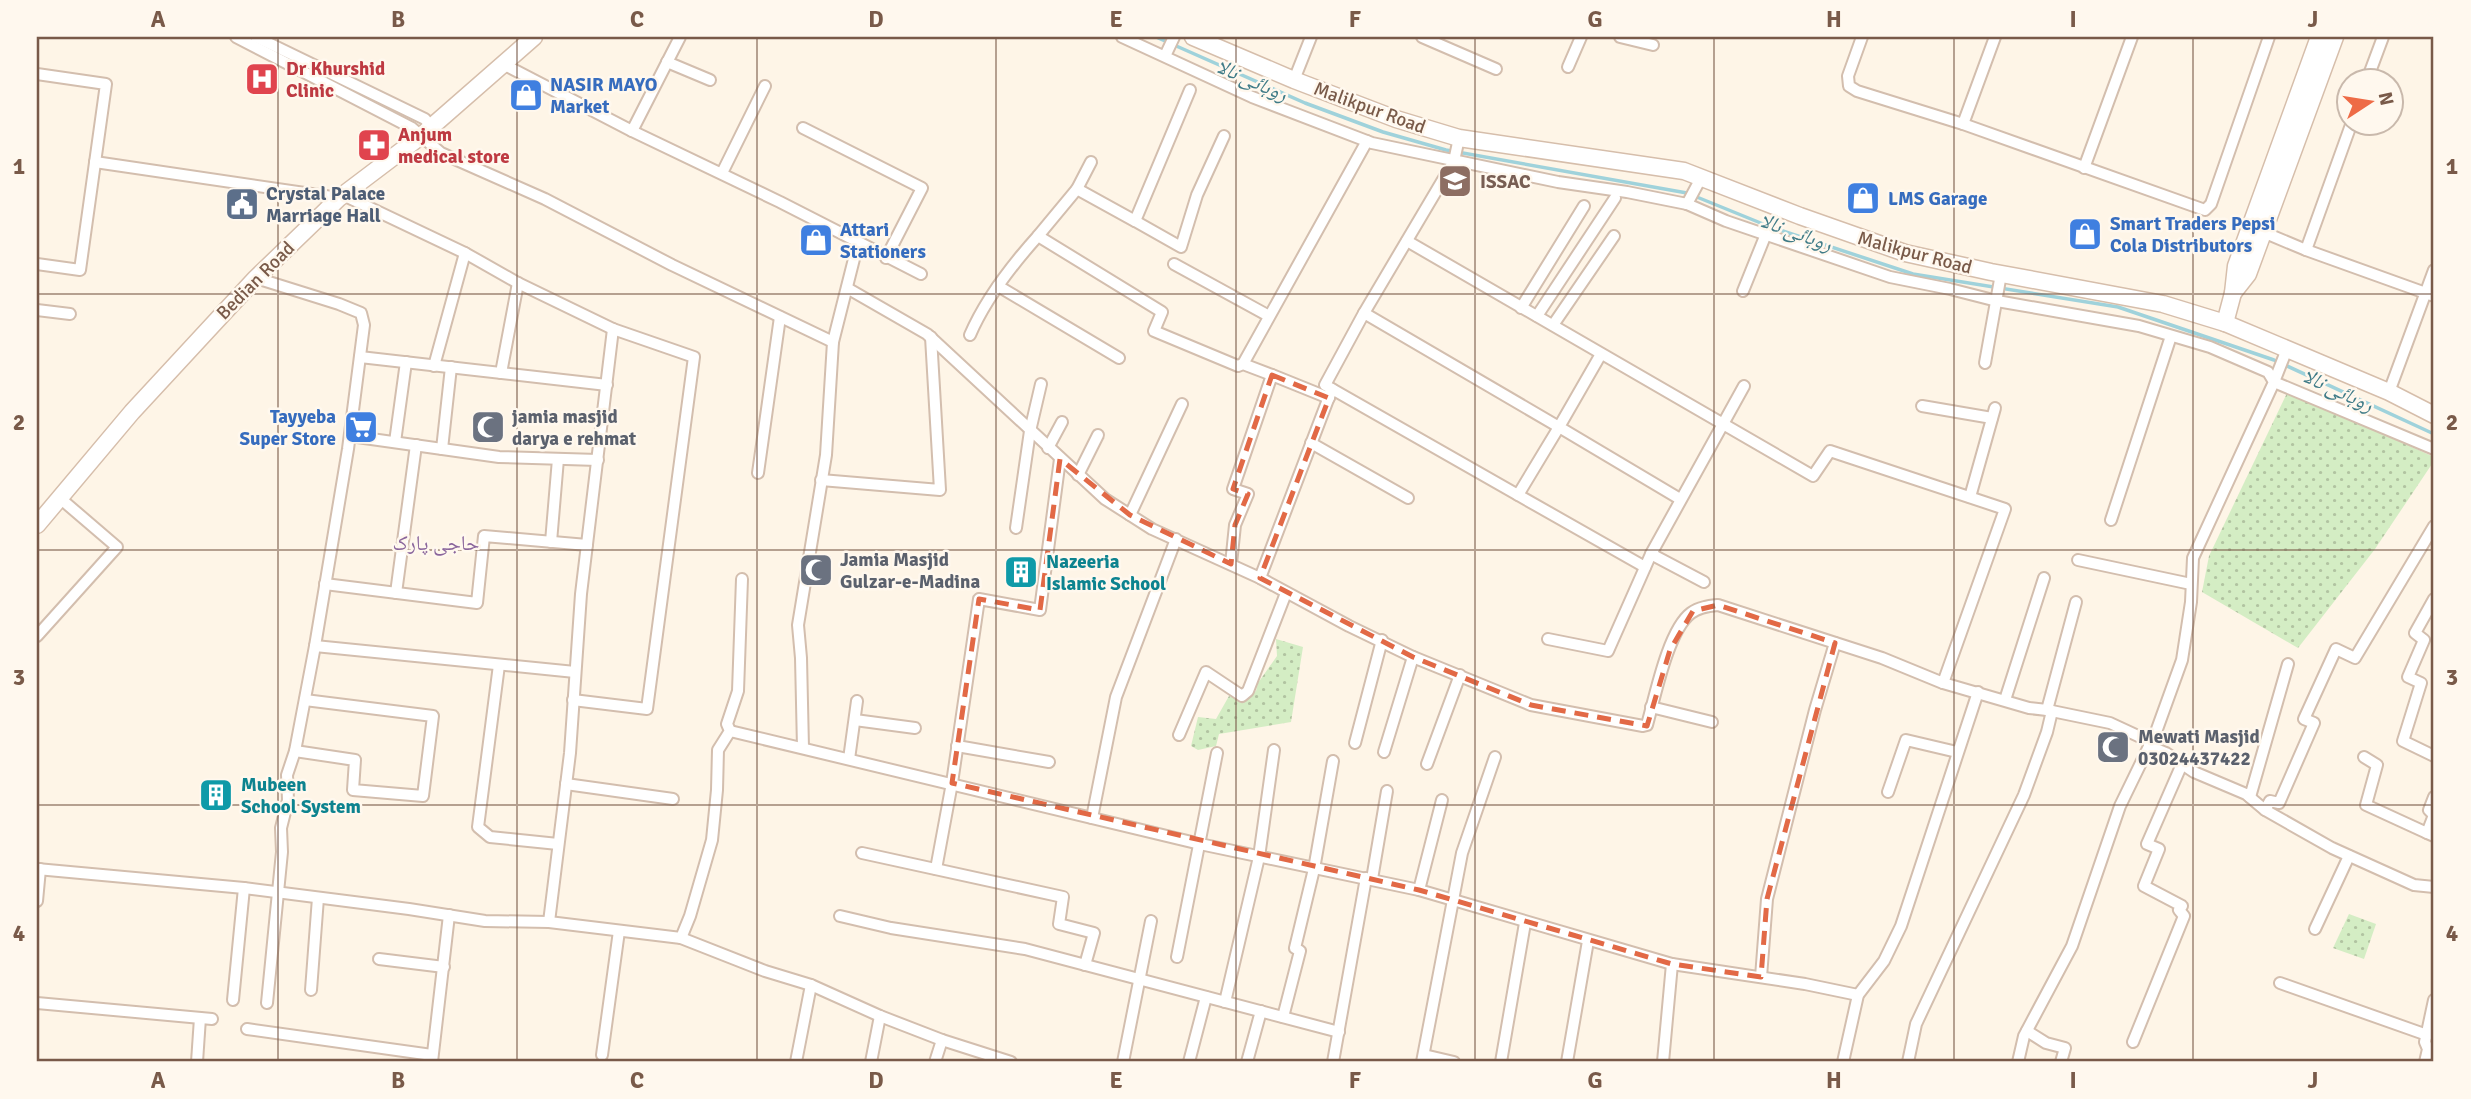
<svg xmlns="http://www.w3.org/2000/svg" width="2471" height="1099" viewBox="0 0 2471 1099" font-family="Signika,'Noto Naskh Arabic',sans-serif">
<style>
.green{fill:url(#green-dots)}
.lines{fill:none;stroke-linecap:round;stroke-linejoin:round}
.stream{stroke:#9fd2db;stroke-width:3.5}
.street-casing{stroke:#d3beae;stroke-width:14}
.secondary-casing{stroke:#d6beab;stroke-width:19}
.street{stroke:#fff;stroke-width:10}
.secondary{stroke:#fff;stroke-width:16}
.marked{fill:none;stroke:#e26946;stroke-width:5;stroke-dasharray:14 9;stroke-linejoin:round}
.grid{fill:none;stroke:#795a49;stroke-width:2;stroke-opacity:0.55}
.labels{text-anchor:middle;stroke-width:5;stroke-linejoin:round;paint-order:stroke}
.health-label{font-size:19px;font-weight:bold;fill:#be3a42;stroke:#fff8ee;text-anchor:start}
.shop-label{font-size:19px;font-weight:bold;fill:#366cbe;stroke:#fff8ee;text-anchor:start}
.street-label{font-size:19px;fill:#795a49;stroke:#fff8ee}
.education-label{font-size:19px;font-weight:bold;fill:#785e54;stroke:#fff8ee;text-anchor:start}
.service-label{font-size:19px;font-weight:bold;fill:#4e5e75;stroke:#fff8ee;text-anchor:start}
.worship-label{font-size:19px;font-weight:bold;fill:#5b616d;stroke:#fff8ee;text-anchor:start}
.culture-label{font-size:19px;font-weight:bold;fill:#0d838f;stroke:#fff8ee;text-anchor:start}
.water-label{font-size:21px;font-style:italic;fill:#3f7b87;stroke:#fff8ee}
.neighbourhood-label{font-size:21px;fill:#8a659c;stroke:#fff8ee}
.neatline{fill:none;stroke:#795a49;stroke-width:2.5}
.grid-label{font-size:23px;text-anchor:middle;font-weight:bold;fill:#795a49}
</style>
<defs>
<pattern id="green-dots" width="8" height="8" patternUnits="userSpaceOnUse" patternTransform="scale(1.75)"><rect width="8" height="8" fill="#d4edc4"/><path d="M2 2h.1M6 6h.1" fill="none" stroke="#b1c3a1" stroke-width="1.8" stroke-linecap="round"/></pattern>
</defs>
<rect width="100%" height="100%" fill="#fef5e7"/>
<g class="green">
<path d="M2288,391L2434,457V461L2375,549L2298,648L2202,592L2209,556Z"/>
<path d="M1276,639L1303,647L1291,722L1219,734L1216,746L1198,750L1191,746L1198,717L1216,719L1229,696L1242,701L1256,691L1258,683L1277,656Z"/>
<path d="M2349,914L2376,924L2364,959L2333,948Z"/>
</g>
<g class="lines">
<path class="stream" d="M1156,37L1305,103L1383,132L1446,150L1687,193L1768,226L1913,274L2118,307L2274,360L2434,434"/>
<g class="street-casing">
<g id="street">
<path d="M236,37L412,128L441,153L545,199L672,265L833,342"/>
<path d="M256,37L425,119L431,127"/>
<path d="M1122,37L1252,97L1372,143L1558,182L1627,192L1687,204L1726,221L1890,277L1950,289L1997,301L2139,326L2210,347L2268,372L2274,382L2193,558L2191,602L2182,660L2156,732L2120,806L2072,946L2024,1036L2018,1062"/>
<path d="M1422,37L1496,69"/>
<path d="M1620,37L1653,45"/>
<path d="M1862,37L1848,76L1849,86L1857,91L1963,124L2205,210L2211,204L2269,37"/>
<path d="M1165,56L1174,37"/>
<path d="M667,62L710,80"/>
<path d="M503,64L632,131L780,202L921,274"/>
<path d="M1568,67L1581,37"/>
<path d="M37,74L106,84L80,270L37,264"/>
<path d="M1294,80L1311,37"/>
<path d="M2367,80L2383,37"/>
<path d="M1963,124L1995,37"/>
<path d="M803,128L922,188L886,258"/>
<path d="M632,131L680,37"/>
<path d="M95,162L339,198"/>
<path d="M2084,168L2132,37"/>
<path d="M722,173L765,86"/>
<path d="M1077,189L1135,221L1190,90"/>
<path d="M343,195L465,253L518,283L613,329L694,357L647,709L573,700"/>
<path d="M1687,204L1701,178"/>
<path d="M1135,221L1181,247L1197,195L1224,136"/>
<path d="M2263,232L2306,250L2434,296"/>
<path d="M1038,236L1077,189L1091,162"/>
<path d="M1407,241L1813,476L1830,451L2005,509L1943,683"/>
<path d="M2306,250L2352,122"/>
<path d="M1174,264L1269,316"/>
<path d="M256,278L339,304L361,313L364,325L348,449L315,646L295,751L287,775L288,800L281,828L282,852L267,1003"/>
<path d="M998,286L1119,358"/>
<path d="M847,288L927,334L1105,499L1152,529L1260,578L1349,626L1413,657L1531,705L1643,726L1647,725C1655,697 1668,630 1691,613C1699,607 1709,606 1718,605L1882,658L1943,683L2029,708L2047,710L2110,723L2151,742"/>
<path d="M1743,291L1766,234"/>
<path d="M1521,308L1584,206"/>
<path d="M37,310L70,314"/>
<path d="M1364,313L1454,161L1459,138"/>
<path d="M1537,316L1615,198"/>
<path d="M1553,325L1614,236"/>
<path d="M970,335C986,298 1011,266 1038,236L1162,312L1154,331L1238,366L1243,364L1272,375"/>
<path d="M2287,349L2274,382L2434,449"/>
<path d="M1601,354L1559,427L1680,499"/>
<path d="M360,357L607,385"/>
<path d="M1985,363L2001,274"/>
<path d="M1243,364L1367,141"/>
<path d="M434,366L465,253"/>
<path d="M501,373L518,283"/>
<path d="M1332,389L1518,495"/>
<path d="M2389,392L2434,270"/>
<path d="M1922,406L1992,418"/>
<path d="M350,436L499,457L598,460"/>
<path d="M395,442L406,362"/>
<path d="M1311,443L1408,498"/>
<path d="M1048,448L1062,422"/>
<path d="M442,449L451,367"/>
<path d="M758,473L780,317"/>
<path d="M1078,475L1098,435"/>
<path d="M821,480L940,490L931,337"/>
<path d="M1970,497L1995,408"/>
<path d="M1130,515L1182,404"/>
<path d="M2111,520L2171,336"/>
<path d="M1016,528L1030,431L1041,384"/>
<path d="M551,542L558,459"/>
<path d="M1651,554L1704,582"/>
<path d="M2078,560L2191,584"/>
<path d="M1231,564L1235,525L1248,494L1233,489L1272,375L1329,398"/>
<path d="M1260,578L1332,389L1325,385L1364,313L1559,427L1518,495L1645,567"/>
<path d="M325,584L477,603L484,536L587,545"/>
<path d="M396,593L416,445"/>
<path d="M2434,599L2415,633L2424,640L2408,677L2421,683L2403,741L2434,756"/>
<path d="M37,636L117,547L61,499"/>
<path d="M1548,639L1608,651L1651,554L1744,386"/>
<path d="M315,646L575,672"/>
<path d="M499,665L478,827L490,837L558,844"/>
<path d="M2005,700L2044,578"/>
<path d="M1651,707L1712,722"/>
<path d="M2047,710L2076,602"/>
<path d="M855,720L915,728"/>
<path d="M730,731L1200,844L1419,890L1672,964L1805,984L1858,995"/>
<path d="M1179,735L1206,672L1242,696L1248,691L1286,593"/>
<path d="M1355,743L1382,640"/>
<path d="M957,746L1049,762"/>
<path d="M2149,746L2166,753L2194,772L2246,794L2265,810L2332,848L2414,885L2434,887"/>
<path d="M803,748L801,658L798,625L826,455L833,342L858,243"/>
<path d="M295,751L355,760L353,790L423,796L433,716L305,700"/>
<path d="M1384,752L1413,657"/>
<path d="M2364,757L2377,765L2366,805L2427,833"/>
<path d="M849,759L857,701"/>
<path d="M1427,764L1460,675"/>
<path d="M566,784L673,799"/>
<path d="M1888,792L1906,740L1957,752"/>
<path d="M2250,797L2288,664"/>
<path d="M2434,797L2429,810L2434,815"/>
<path d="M2265,810L2270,801L2279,803L2314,723L2304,719L2336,649L2355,658L2434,526"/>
<path d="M2434,815L2427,833L2434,836"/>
<path d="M1092,818L1116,697L1176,539"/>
<path d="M862,853L1063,897L1059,924L1094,933L1085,965"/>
<path d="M37,869L244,888L409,909L485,921L549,922L681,938L765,971L811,985L880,1016L942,1040L1011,1062"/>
<path d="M936,869L952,783L979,599L1040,610L1060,459"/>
<path d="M1372,879L1387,791"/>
<path d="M1419,890L1442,800"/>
<path d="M37,901L40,869"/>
<path d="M840,916L891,928L1025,949L1339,1032"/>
<path d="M549,922L570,753L581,594L613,329"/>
<path d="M2315,929L2349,856"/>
<path d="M681,938L690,916L712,840L717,790L718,750L730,731L727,724L738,691L742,579"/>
<path d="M1177,957L1217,753"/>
<path d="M379,959L444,967"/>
<path d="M1761,977L1767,899L1815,710L1835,643"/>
<path d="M2280,983L2427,1035"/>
<path d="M311,990L318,898"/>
<path d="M233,1000L244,888"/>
<path d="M1225,1002L1259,857L1274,750"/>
<path d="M37,1003L212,1019"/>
<path d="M1283,1017L1300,951L1295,948L1314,869L1333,761"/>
<path d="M247,1029L432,1055"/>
<path d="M2027,1031L2046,1043L2065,1048L2061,1062"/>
<path d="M2133,1042L2184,916L2179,910L2182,906L2144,886L2159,849L2147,844L2182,764"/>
<path d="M602,1055L619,931"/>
<path d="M1424,1055L1454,1062"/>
<path d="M197,1062L200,1018"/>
<path d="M432,1062L449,915"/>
<path d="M796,1062L811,985"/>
<path d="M871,1062L880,1016"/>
<path d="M935,1062L942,1040"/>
<path d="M1123,1062L1151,921"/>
<path d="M1189,1062L1206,997"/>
<path d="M1247,1062L1261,1011"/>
<path d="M1333,1062L1366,878"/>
<path d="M1422,1062L1462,853L1495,757"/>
<path d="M1501,1062L1525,923"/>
<path d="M1567,1062L1588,941"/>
<path d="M1663,1062L1672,964"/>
<path d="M1843,1062L1858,995L1884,961L1901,926L1978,692"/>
<path d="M1908,1062L1916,1024L2024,795L2047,732L2052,711"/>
<path d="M2425,1062L2428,1049L2425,1042L2434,1000"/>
</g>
</g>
<g class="secondary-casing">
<g id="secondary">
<path d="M1193,37L1294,80L1396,119L1459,138L1684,171L1800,216L1905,253L1991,272L2163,304L2225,323L2389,392L2434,415"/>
<path d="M2233,293L2248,274L2335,37"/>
<path d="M2225,323L2233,293L2236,266L2319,37"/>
<path d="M37,525L132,412L256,278L339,198L421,136L534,37"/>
</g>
</g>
<use href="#street" class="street"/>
<use href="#secondary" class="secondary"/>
</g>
<path class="marked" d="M1272,375L1329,398L1260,578L1413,657L1531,705L1647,726L1670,650L1693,611L1718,605L1835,643L1767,899L1761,977L1672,964L1419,890L952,783L979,599L1040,610L1060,459L1130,515L1231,564L1235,525L1248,494L1233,489Z"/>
<path class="grid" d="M278,37V1062M517,37V1062M757,37V1062M996,37V1062M1236,37V1062M1475,37V1062M1714,37V1062M1954,37V1062M2193,37V1062M37,294H2434M37,550H2434M37,805H2434"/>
<defs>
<g id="hospital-square" transform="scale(1.75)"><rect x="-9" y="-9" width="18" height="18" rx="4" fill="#e0444e" stroke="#fff8ee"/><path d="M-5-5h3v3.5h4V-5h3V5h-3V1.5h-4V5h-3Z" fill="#fff"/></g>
<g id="shop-square" transform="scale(1.75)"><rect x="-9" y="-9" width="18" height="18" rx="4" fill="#3f7fe0" stroke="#fff8ee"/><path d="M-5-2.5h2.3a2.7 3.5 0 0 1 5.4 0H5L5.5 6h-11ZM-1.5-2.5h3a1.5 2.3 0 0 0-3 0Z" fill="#fff"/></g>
<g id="pharmacy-square" transform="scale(1.75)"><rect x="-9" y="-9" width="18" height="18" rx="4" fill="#e0444e" stroke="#fff8ee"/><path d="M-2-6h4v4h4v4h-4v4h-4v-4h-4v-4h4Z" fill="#fff"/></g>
<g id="school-square" transform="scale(1.75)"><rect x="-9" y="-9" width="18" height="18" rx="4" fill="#8d6e63" stroke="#fff8ee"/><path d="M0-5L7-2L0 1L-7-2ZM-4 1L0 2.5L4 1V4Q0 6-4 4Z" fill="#fff"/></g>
<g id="civic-square" transform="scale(1.75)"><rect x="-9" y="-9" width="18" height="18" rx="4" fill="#5c6f8a" stroke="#fff8ee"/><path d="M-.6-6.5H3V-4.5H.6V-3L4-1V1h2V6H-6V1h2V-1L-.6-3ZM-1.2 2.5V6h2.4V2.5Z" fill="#fff"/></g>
<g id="supermarket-square" transform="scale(1.75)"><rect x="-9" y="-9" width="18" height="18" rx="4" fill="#3f7fe0" stroke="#fff8ee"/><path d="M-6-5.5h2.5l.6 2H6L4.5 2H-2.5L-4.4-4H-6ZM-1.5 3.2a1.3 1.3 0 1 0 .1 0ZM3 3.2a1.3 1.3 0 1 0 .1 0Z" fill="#fff"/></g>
<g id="mosque-square" transform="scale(1.75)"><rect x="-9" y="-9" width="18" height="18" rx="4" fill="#6b7280" stroke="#fff8ee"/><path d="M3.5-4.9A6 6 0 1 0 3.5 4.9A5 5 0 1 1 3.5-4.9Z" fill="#fff"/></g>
<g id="building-square" transform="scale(1.75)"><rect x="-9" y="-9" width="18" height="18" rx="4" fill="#0f9aa8" stroke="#fff8ee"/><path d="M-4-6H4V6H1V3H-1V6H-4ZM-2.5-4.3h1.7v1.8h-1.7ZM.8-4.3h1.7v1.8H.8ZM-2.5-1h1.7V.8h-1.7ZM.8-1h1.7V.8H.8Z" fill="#fff"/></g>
</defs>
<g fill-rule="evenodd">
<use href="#hospital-square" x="262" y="79"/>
<use href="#shop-square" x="526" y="95"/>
<use href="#pharmacy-square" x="374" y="145"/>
<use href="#school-square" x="1455" y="181"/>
<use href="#shop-square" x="1863" y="198"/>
<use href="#civic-square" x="242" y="204"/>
<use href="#shop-square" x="2085" y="234"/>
<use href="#shop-square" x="816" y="240"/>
<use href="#supermarket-square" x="361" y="427"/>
<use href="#mosque-square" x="488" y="427"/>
<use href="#mosque-square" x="816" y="570"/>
<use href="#building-square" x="1021" y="572"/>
<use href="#mosque-square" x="2113" y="747"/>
<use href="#building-square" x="216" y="795"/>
</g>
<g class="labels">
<g class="health-label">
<text x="286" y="75">Dr Khurshid<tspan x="286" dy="22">Clinic</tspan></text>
<text x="398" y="141">Anjum<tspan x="398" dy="22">medical store</tspan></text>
</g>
<g class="shop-label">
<text x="550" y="91">NASIR MAYO<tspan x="550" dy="22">Market</tspan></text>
<text x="1888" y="205">LMS Garage</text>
<text x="2110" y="230">Smart Traders Pepsi<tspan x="2110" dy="22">Cola Distributors</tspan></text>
<text x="840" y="236">Attari<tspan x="840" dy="22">Stationers</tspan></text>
<text x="336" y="423" text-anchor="end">Tayyeba<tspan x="336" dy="22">Super Store</tspan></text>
</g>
<g class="street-label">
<text transform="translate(1370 107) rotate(20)" y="7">Malikpur Road</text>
<text transform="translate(1915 252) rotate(15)" y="7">Malikpur Road</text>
<text transform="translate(255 280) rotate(-45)" y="7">Bedian Road</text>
</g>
<g class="education-label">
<text x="1480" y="188">ISSAC</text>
</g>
<g class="service-label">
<text x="266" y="200">Crystal Palace<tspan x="266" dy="22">Marriage Hall</tspan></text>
</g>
<g class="worship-label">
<text x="512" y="423">jamia masjid<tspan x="512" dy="22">darya e rehmat</tspan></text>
<text x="840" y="566">Jamia Masjid<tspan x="840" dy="22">Gulzar-e-Madina</tspan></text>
<text x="2138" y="743">Mewati Masjid<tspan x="2138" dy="22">03024437422</tspan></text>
</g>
<g class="culture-label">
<text x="1046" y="568">Nazeeria<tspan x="1046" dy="22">Islamic School</tspan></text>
<text x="241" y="791">Mubeen<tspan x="241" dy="22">School System</tspan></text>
</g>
<g class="water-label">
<text transform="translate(1252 80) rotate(24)" y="7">روہائی نالا</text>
<text transform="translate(1796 232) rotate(20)" y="7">روہائی نالا</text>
<text transform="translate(2338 390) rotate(25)" y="7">روہائی نالا</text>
</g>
<g class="neighbourhood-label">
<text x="436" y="550">حاجی پارک</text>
</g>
</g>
<rect width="2471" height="1099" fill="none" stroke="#fff8ee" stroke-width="77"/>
<g transform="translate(2370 102) rotate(78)"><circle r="33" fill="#fff8ee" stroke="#c9b9ac" stroke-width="2"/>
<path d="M0-5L12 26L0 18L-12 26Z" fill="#ee6b46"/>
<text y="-10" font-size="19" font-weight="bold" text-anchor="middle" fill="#795a49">N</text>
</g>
<rect x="38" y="38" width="2394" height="1022" class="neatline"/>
<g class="grid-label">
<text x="158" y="27">A</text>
<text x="398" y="27">B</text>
<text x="637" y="27">C</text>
<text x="876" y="27">D</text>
<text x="1116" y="27">E</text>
<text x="1355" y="27">F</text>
<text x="1595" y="27">G</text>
<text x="1834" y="27">H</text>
<text x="2073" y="27">I</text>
<text x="2313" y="27">J</text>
<text x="19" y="174">1</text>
<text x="2452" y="174">1</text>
<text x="19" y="430">2</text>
<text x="2452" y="430">2</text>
<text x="19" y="685">3</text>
<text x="2452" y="685">3</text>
<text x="19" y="941">4</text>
<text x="2452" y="941">4</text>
<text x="158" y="1088">A</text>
<text x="398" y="1088">B</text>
<text x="637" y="1088">C</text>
<text x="876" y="1088">D</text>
<text x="1116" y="1088">E</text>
<text x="1355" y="1088">F</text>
<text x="1595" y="1088">G</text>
<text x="1834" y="1088">H</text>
<text x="2073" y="1088">I</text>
<text x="2313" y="1088">J</text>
</g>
</svg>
